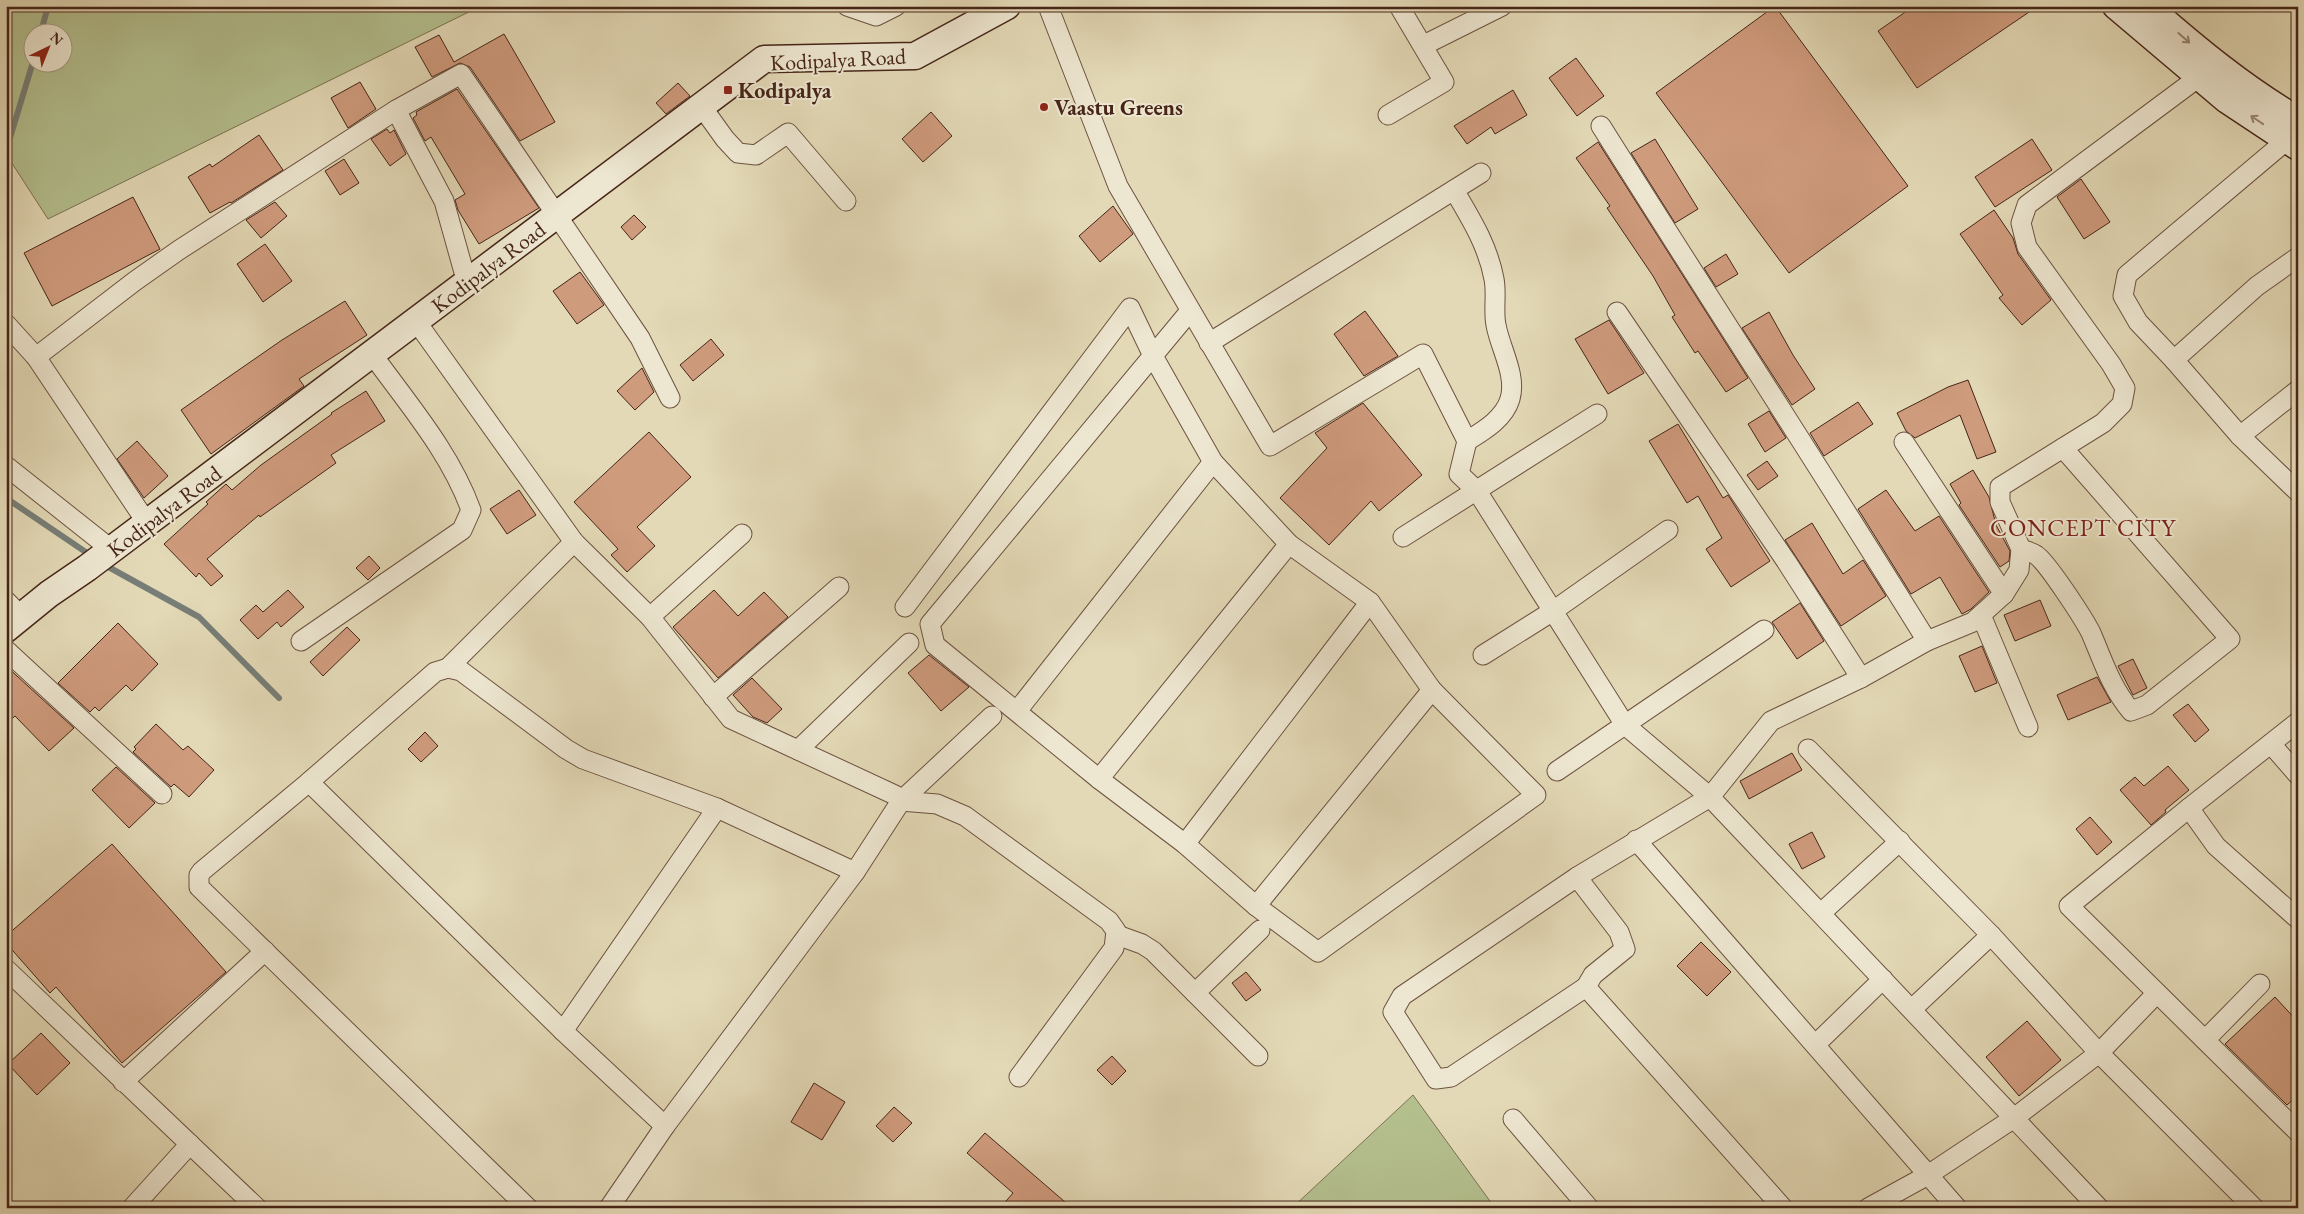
<svg xmlns="http://www.w3.org/2000/svg" width="2304" height="1214" viewBox="0 0 2304 1214" font-family="'EB Garamond',serif">
<style>
.green{fill:#b4bf8e;stroke:#7d7253;fill-rule:evenodd}
.lines{fill:none;stroke-linecap:round;stroke-linejoin:round}
.stream{stroke:#777e77;stroke-width:6}
.building{fill:#cf9b7d;stroke:#462518}
.minor-casing{stroke:#6d5240;stroke-width:21}
.secondary-casing{stroke:#462518;stroke-width:29}
.minor{stroke:#ede6d0;stroke-width:19}
.secondary{stroke:#ede6d0;stroke-width:26}
.oneway{stroke:#9a8674}
.poi-dot{fill:#8f2418;stroke:#ede6d0;stroke-width:2}
.labels{text-anchor:middle;stroke-width:4;stroke-linejoin:round;paint-order:stroke}
.street-label{font-size:22px;fill:#462518;stroke:#ede6d0}
.poi-label{font-size:22px;font-weight:bold;fill:#462518;stroke:#ede6d0;text-anchor:start}
.neighbourhood-label{font-size:24px;letter-spacing:1px;fill:#7a1f14;stroke:#ede6d0}
</style>
<rect width="100%" height="100%" fill="#e3d9b6"/>
<filter id="stains"><feTurbulence type="fractalNoise" baseFrequency=".004" numOctaves="4"/><feColorMatrix values="0 0 0 0 .2 0 0 0 0 .09 0 0 0 0 .02 0 0 0 .5 -.17"/></filter>
<radialGradient id="worn" r=".72"><stop offset=".6" stop-color="#630" stop-opacity="0"/><stop offset="1" stop-color="#630" stop-opacity=".3"/></radialGradient>
<g class="green">
<path d="M6,6H481L48,219L6,154ZM32,32H62V62H32Z"/>
<path d="M1413,1095L1495,1208H1292Z"/>
</g>
<g class="lines">
<g class="stream">
<path d="M41,32L48,6"/>
<path d="M6,151L33,62"/>
<path d="M6,498L93,557"/>
<path d="M103,564L199,617L279,698"/>
</g>
</g>
<g class="building">
<path d="M1775,6L1908,186L1789,273L1656,93Z"/>
<path d="M1914,6H2038L1917,88L1878,31Z"/>
<path d="M504,34L555,122L520,141L470,67L460,63L432,77L415,47L439,35L454,62Z"/>
<path d="M1576,58L1604,96L1577,116L1549,78Z"/>
<path d="M360,82L376,109L348,128L331,98Z"/>
<path d="M678,83L690,96L666,114L656,103Z"/>
<path d="M457,89L539,208L479,244L458,210L455,200L465,194L431,137L425,141L413,118L417,115L416,112Z"/>
<path d="M1513,90L1527,115L1495,134L1491,127L1467,144L1454,126Z"/>
<path d="M931,112L952,136L923,162L902,139Z"/>
<path d="M387,129L390,133L394,130L406,154L390,166L371,139Z"/>
<path d="M259,135L283,170L231,203L230,202L210,213L188,177L210,164L212,167Z"/>
<path d="M1655,139L1698,209L1675,223L1631,153Z"/>
<path d="M2032,139L2052,170L1995,207L1975,177Z"/>
<path d="M1598,142L1748,378L1726,392L1698,351L1695,353L1672,317L1675,315L1653,276L1607,208L1610,206L1576,158Z"/>
<path d="M344,159L359,183L340,195L325,171Z"/>
<path d="M2081,179L2110,222L2084,239L2057,197Z"/>
<path d="M133,197L160,249L52,306L24,253Z"/>
<path d="M275,202L287,216L261,238L246,220Z"/>
<path d="M1113,206L1133,234L1100,262L1079,236Z"/>
<path d="M1994,210L2013,238L2018,254L2051,300L2022,325L1999,298L2003,295L1960,234Z"/>
<path d="M634,215L646,227L632,240L621,227Z"/>
<path d="M265,244L292,281L263,302L237,264Z"/>
<path d="M1726,254L1738,274L1716,287L1704,268Z"/>
<path d="M580,272L604,305L577,324L553,291Z"/>
<path d="M345,301L367,335L299,379L304,386L211,454L181,410L282,340Z"/>
<path d="M1365,311L1398,356L1364,376L1334,334Z"/>
<path d="M1769,312L1793,355L1815,389L1792,405L1742,328Z"/>
<path d="M1609,320L1644,373L1608,394L1575,339Z"/>
<path d="M711,339L724,355L693,381L680,365Z"/>
<path d="M642,368L654,392L635,410L617,391Z"/>
<path d="M1968,380L1996,452L1977,459L1960,415L1915,438L1906,431L1897,413L1948,387Z"/>
<path d="M366,391L385,421L331,455L336,463L260,517L259,515L207,559L223,576L211,586L199,573L196,577L164,544L208,504L206,502L226,484L232,490L261,465L332,414L331,413Z"/>
<path d="M1858,402L1873,424L1824,456L1810,433Z"/>
<path d="M1363,403L1422,475L1379,511L1371,501L1329,545L1280,498L1327,448L1315,433Z"/>
<path d="M1769,411L1786,438L1765,452L1748,424Z"/>
<path d="M1678,424L1723,498L1728,495L1770,561L1731,587L1706,549L1722,538L1698,496L1687,503L1649,441Z"/>
<path d="M649,432L691,477L637,527L655,546L627,572L611,555L618,549L574,502Z"/>
<path d="M137,441L168,476L144,498L117,459Z"/>
<path d="M1767,461L1778,476L1758,490L1747,475Z"/>
<path d="M1973,470L1989,497L1996,525L2010,551L2009,561L2000,567L1959,505L1961,503L1950,484Z"/>
<path d="M519,490L536,515L507,534L490,509Z"/>
<path d="M1886,490L1915,531L1939,516L1989,592L1971,609L1962,614L1940,577L1911,594L1858,509Z"/>
<path d="M1812,523L1843,574L1863,560L1886,596L1841,626L1785,540Z"/>
<path d="M369,556L380,568L368,580L356,568Z"/>
<path d="M288,590L304,607L281,627L277,622L258,639L240,620L256,605L263,612Z"/>
<path d="M714,590L738,616L764,592L788,617L718,678L673,627Z"/>
<path d="M2040,600L2051,626L2015,641L2004,615Z"/>
<path d="M1800,603L1824,641L1797,659L1772,622Z"/>
<path d="M118,623L158,664L132,691L126,685L99,711L95,707L90,712L58,683Z"/>
<path d="M347,627L360,640L323,676L310,662Z"/>
<path d="M1982,646L1997,683L1975,692L1959,656Z"/>
<path d="M929,655L969,687L941,711L908,673Z"/>
<path d="M2133,659L2147,688L2133,695L2118,666Z"/>
<path d="M6,666L74,728L49,751L15,716L6,724Z"/>
<path d="M2097,677L2111,702L2068,720L2057,695Z"/>
<path d="M752,678L782,709L767,723L753,717L733,695Z"/>
<path d="M2188,704L2209,730L2195,742L2173,715Z"/>
<path d="M156,724L183,750L188,746L214,770L189,797L174,784L171,787L133,752L136,749L134,747Z"/>
<path d="M425,732L438,746L421,762L408,749Z"/>
<path d="M1792,753L1802,770L1749,799L1740,781Z"/>
<path d="M2168,766L2189,790L2165,810L2166,812L2151,825L2120,790L2135,777L2144,786Z"/>
<path d="M116,767L155,803L129,828L92,790Z"/>
<path d="M2090,817L2112,842L2097,855L2076,829Z"/>
<path d="M1812,832L1825,857L1802,869L1789,844Z"/>
<path d="M112,844L226,972L122,1063L56,987L50,993L6,943V936Z"/>
<path d="M1701,942L1731,972L1707,996L1677,966Z"/>
<path d="M1246,972L1261,990L1246,1001L1232,983Z"/>
<path d="M2275,997L2298,1022V1095L2287,1105L2225,1044Z"/>
<path d="M2027,1021L2061,1060L2019,1096L1986,1057Z"/>
<path d="M41,1033L70,1063L37,1095L8,1064Z"/>
<path d="M1112,1056L1126,1071L1112,1085L1097,1070Z"/>
<path d="M814,1083L845,1102L822,1140L791,1122Z"/>
<path d="M894,1107L912,1123L893,1142L876,1126Z"/>
<path d="M985,1133L1072,1208H1000L1013,1193L967,1153Z"/>
</g>
<g class="lines">
<g class="minor-casing">
<g id="minor">
<path d="M847,6L876,16L896,6"/>
<path d="M1048,6L1118,186L1270,446L1423,354L1467,441L1459,474L1477,491L1625,725L1710,797L2099,1208"/>
<path d="M1424,45L1502,6"/>
<path d="M702,107L725,139L738,153L756,155L788,133L846,201"/>
<path d="M396,110L444,201L467,283"/>
<path d="M1388,115L1444,82L1399,6"/>
<path d="M1601,126C1709,298 1820,468 1927,641"/>
<path d="M1454,190C1471,219 1488,246 1494,279C1497,294 1493,310 1496,325C1500,348 1517,375 1510,399C1504,419 1483,431 1467,441"/>
<path d="M2298,257L2257,286L2174,360L2240,436L2298,492"/>
<path d="M1617,312L1786,561L1861,678"/>
<path d="M416,321L574,542L650,617L731,719L895,795L901,801L855,872L665,1126L609,1208"/>
<path d="M6,324L36,357L147,523"/>
<path d="M1209,343L1481,173"/>
<path d="M36,357L135,281L179,250L396,110L461,74L640,338L670,398"/>
<path d="M2174,360L2138,322L2123,296L2127,275L2287,140"/>
<path d="M2240,436L2298,390"/>
<path d="M1904,442L2004,594"/>
<path d="M6,466L112,550"/>
<path d="M1403,537L1597,414"/>
<path d="M2021,549C2026,551 2032,552 2036,555C2047,562 2084,619 2091,633C2103,661 2111,687 2131,711L2147,705L2230,639L2063,448"/>
<path d="M6,601L22,617"/>
<path d="M905,607L1130,308L1153,356L1213,462L1289,544L1370,602L1432,690L1536,795L1318,952L1256,906L1185,844L1099,779L935,645L930,624L1190,311"/>
<path d="M1981,615L2028,727"/>
<path d="M650,617L742,534"/>
<path d="M301,641L462,530L471,510C450,452 408,404 372,354"/>
<path d="M6,650L162,794"/>
<path d="M1483,655L1553,611L1668,530"/>
<path d="M448,668L574,542"/>
<path d="M713,697L839,587"/>
<path d="M1017,711L1213,462"/>
<path d="M2298,722L2189,808L2069,906L2298,1132"/>
<path d="M2271,744L2298,775"/>
<path d="M1808,749L1991,935L2099,1053L2254,1208"/>
<path d="M798,750L909,643"/>
<path d="M1557,771L1764,630"/>
<path d="M1099,779L1289,544"/>
<path d="M309,782L563,1031L665,1126"/>
<path d="M901,801L937,804L965,816L1109,921L1116,931L1114,948L1019,1077"/>
<path d="M901,801L992,716"/>
<path d="M2189,808L2216,846L2298,919"/>
<path d="M1636,840L1957,1208"/>
<path d="M1185,844L1370,602"/>
<path d="M1577,877L1619,932L1625,949L1593,975L1586,987L1783,1208"/>
<path d="M1256,906L1432,690"/>
<path d="M1821,913L1900,841"/>
<path d="M1117,935L1142,944L1153,951L1258,1056"/>
<path d="M6,969L257,1208"/>
<path d="M1586,987L1451,1077L1436,1079L1393,1012L1402,996L1577,877L1710,797L1771,721L1861,678L1927,641L1973,622L2004,594L2019,570L2021,549L2000,502V487L2103,423L2122,404L2125,388L2111,364L2027,247L2021,223L2027,205L2199,77"/>
<path d="M1195,993L1260,930"/>
<path d="M1912,1009L1991,935"/>
<path d="M563,1031L717,808"/>
<path d="M2205,1040L2260,984"/>
<path d="M1815,1045L1883,979"/>
<path d="M123,1082L265,951"/>
<path d="M1513,1119L1589,1208"/>
<path d="M132,1208L190,1144"/>
<path d="M528,1208L199,887V875L202,871L309,782L435,672L448,668L461,671L566,749L583,759L717,808L855,872"/>
<path d="M1868,1208L1928,1175L2014,1118L2099,1053L2157,993"/>
</g>
</g>
<g class="secondary-casing">
<g id="secondary">
<path d="M2116,6L2227,100L2298,147"/>
<path d="M2147,6C2195,48 2243,88 2298,120"/>
<path d="M6,629L49,594L87,568L764,59L915,56L1007,6"/>
</g>
</g>
<use href="#minor" class="minor"/>
<use href="#secondary" class="secondary"/>
</g>
<defs><path id="oneway-shaft" d="M-6 0H5M1.5-3L5.5 0L1.5 3" fill="none" stroke-width="1.6" stroke-linecap="round" stroke-linejoin="round" transform="scale(1.25)"/></defs>
<g class="oneway">
<use href="#oneway-shaft" transform="translate(2184 38) rotate(41)"/>
<use href="#oneway-shaft" transform="translate(2257 120) rotate(-146)"/>
</g>
<g class="poi-dot">
<rect x="723" y="85" width="10" height="10" rx="2.5"/>
<circle cx="1044" cy="107" r="5"/>
</g>
<g class="labels">
<g class="street-label">
<text transform="translate(838 59) rotate(-3)" y="8">Kodipalya Road</text>
<text transform="translate(488 267) rotate(-37)" y="8">Kodipalya Road</text>
<text transform="translate(164 511) rotate(-37)" y="8">Kodipalya Road</text>
</g>
<g class="poi-label">
<text x="738" y="98">Kodipalya</text>
<text x="1054" y="115">Vaastu Greens</text>
</g>
<g class="neighbourhood-label">
<text x="2083" y="536">CONCEPT CITY</text>
</g>
</g>
<rect width="2304" height="1214" fill="none" stroke="#e3d9b6" stroke-width="25"/>
<rect x="8" y="8" width="2289" height="1199" fill="none" stroke="#462518" stroke-width="2.5"/>
<rect x="12" y="12" width="2279" height="1189" fill="none" stroke="#462518"/>
<g transform="translate(48 48) rotate(43)"><circle r="24" fill="#ede6d0" stroke="#aa9986"/>
<path d="M0-4L9 19L0 12L-9 19Z" fill="#8f2418"/>
<text y="-8" font-size="14" font-weight="bold" text-anchor="middle" fill="#462518">N</text>
</g>
<rect width="100%" height="100%" filter="url(#stains)"/>
<rect width="100%" height="100%" fill="url(#worn)"/>
</svg>
